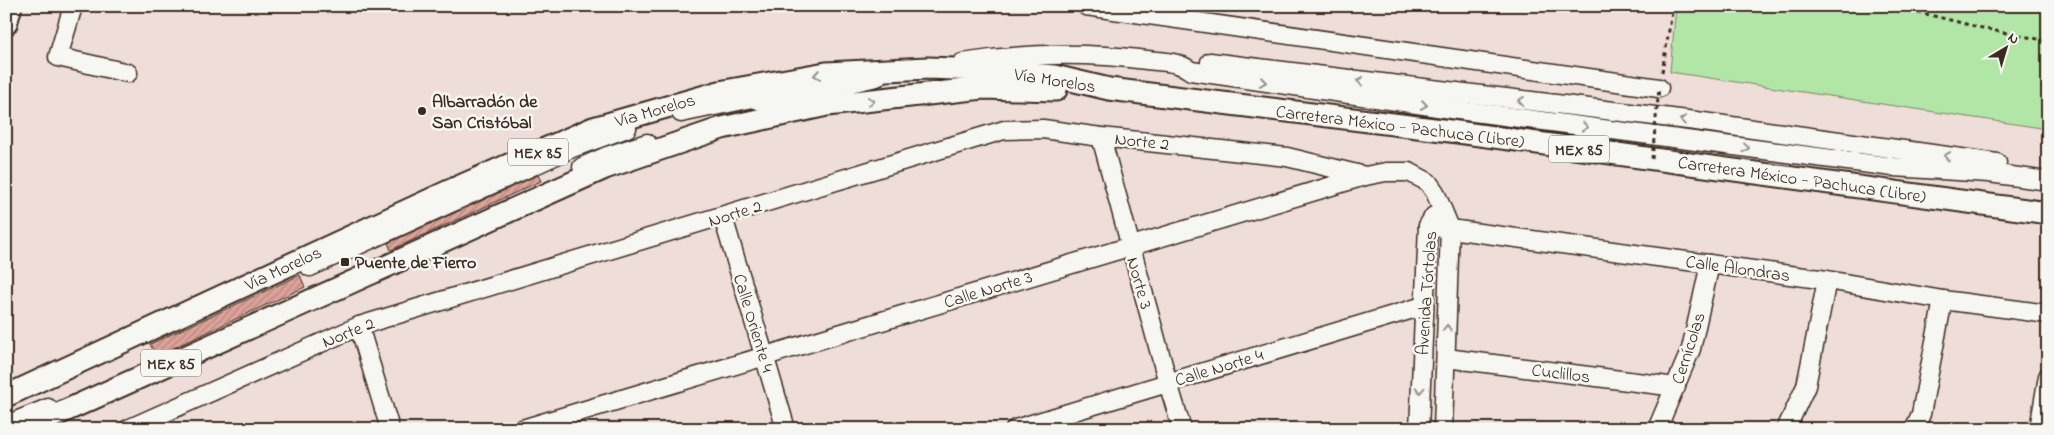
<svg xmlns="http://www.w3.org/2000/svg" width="2054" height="435" viewBox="0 0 2054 435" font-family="'Indie Flower',sans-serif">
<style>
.green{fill:#b2e6a7;stroke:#768862}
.building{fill:url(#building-hatch);stroke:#3b2a1e}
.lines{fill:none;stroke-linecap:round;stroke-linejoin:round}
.minor-casing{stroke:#3b2a1e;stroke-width:21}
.major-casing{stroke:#3b2a1e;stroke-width:25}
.path{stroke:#3b2a1e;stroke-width:3;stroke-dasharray:4 4;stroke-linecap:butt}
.minor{stroke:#f6f6f2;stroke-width:18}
.major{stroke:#f6f6f2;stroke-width:21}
.path-bridge{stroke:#3b2a1e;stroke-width:3;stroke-dasharray:4 4;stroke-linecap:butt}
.oneway{stroke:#989088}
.poi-dot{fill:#3b2a1e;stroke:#f6f6f2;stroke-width:2}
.labels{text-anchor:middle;stroke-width:5;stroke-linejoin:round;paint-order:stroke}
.shield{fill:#f6f6f2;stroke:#73675e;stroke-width:1}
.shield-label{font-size:16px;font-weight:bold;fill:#3b2a1e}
.street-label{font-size:18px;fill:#3b2a1e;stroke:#f6f6f2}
.poi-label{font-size:18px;font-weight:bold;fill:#3b2a1e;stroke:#f6f6f2;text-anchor:start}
</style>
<defs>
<pattern id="building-hatch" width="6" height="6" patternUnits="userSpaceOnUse" patternTransform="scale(1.25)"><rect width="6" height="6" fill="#dda39a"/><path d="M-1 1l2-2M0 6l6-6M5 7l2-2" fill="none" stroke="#b4857d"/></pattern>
</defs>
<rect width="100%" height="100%" fill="#eeddd8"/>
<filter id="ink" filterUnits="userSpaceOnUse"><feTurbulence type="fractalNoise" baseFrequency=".02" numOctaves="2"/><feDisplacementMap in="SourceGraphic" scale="10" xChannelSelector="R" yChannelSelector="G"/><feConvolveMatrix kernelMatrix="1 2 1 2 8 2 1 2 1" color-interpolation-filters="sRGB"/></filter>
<g filter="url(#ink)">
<path class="green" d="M1676,6H2048V129L1670,72Z"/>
<g class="building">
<path d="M538,175L541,181L391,250L388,243Z"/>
<path d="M300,275L305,287L156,356L150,344Z"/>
</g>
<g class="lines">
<g class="minor-casing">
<g id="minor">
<path d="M73,6L58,57L128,73"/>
<path d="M1086,6L1659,88"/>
<path d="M1210,62L1696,121L1997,163"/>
<path d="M962,63C1024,53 1085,52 1147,60C1163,62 1179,61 1191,71L1451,109L1893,167L1989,173L2048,181"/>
<path d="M681,113L753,98L764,102L877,77"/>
<path d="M1101,137L1168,383L1182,429"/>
<path d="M582,167L607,156L647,143"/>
<path d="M723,217L786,429"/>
<path d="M1428,226L1827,280L1943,300L2048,314"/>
<path d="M310,267L572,148L627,128"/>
<path d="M359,326L390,429"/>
<path d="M1446,358L1676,387"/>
<path d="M6,425L48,408"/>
<path d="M128,429L359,326L1004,130L1043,129L1101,137L1287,157L1365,176"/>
<path d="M522,429C804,346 1084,259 1365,176L1386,172H1409L1428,182L1435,192L1450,228L1443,429"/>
<path d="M1015,429L1423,306"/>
<path d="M1419,429L1428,226L1434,216"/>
<path d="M1657,429L1691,349L1710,264"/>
<path d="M1786,429L1806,386L1827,280"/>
<path d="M1914,429L1921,414L1943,300"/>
<path d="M2039,429L2048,376"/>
</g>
</g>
<g class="major-casing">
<g id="major">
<path d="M6,24L11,6"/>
<path d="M6,396L451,190L593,128L719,92L826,73L928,68L981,70L1054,76L1109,89L1450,131L2048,213"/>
<path d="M25,429L605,168L722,128L827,105L983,88L1056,90"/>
</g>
</g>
<g class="path">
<path d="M1894,6L1986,29L2048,41"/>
<path d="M1662,72L1673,6"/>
</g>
<use href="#minor" class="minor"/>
<use href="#major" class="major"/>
<path class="path-bridge" d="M1652,159L1659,88"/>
</g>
<defs><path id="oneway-chevron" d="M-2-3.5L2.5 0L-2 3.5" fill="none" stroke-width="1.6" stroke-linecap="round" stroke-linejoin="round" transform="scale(1.25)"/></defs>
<g class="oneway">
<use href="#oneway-chevron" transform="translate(817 75) rotate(170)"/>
<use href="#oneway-chevron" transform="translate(1360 81) rotate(-173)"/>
<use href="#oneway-chevron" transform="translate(1263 82) rotate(8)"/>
<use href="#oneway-chevron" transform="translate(871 101) rotate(-6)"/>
<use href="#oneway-chevron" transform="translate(1521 101) rotate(-173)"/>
<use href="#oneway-chevron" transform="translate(1424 105) rotate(8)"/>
<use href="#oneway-chevron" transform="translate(1683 120) rotate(-173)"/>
<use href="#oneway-chevron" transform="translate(1585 127) rotate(7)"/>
<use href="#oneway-chevron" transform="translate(1746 148) rotate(7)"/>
<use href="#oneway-chevron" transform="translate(1947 156) rotate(-172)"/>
<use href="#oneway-chevron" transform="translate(1447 328) rotate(-88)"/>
<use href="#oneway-chevron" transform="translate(1420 390) rotate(92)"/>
</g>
</g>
<g class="poi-dot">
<circle cx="422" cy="111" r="5"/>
<rect x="340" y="257" width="10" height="10" rx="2.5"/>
</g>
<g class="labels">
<g class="shield">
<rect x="1549" y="135.5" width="60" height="27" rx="4"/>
<rect x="508" y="138.5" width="60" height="27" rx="4"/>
<rect x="141" y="349.5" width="60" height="27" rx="4"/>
</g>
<g class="shield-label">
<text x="1579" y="155">MEX 85</text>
<text x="538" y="158">MEX 85</text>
<text x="171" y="369">MEX 85</text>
</g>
<g class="street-label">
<text transform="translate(1055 80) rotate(9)" y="6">Vía Morelos</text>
<text transform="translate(655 110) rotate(-16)" y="6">Vía Morelos</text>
<text transform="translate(1400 126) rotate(7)" y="6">Carretera México - Pachuca (Libre)</text>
<text transform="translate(1142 141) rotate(6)" y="6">Norte 2</text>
<text transform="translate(1802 179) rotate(8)" y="6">Carretera México - Pachuca (Libre)</text>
<text transform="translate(735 213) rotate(-17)" y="6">Norte 2</text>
<text transform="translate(283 268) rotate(-25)" y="6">Vía Morelos</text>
<text transform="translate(1738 268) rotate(8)" y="6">Calle Alondras</text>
<text transform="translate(1140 283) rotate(74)" y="6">Norte 3</text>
<text transform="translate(988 289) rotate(-17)" y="6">Calle Norte 3</text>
<text transform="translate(1426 293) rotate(-86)" y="6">Avenida Tórtolas</text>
<text transform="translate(754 323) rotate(73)" y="6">Calle Oriente 4</text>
<text transform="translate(348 332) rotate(-22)" y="6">Norte 2</text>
<text transform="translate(1688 348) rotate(-72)" y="6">Cernícolas</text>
<text transform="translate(1219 367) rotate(-17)" y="6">Calle Norte 4</text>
<text transform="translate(1561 373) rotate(7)" y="6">Cuclillos</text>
</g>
<g class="poi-label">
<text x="432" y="107">Albarradón de<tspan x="432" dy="21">San Cristóbal</tspan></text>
<text x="355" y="268">Puente de Fierro</text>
</g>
</g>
<rect width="2054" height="435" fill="none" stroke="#f6f6f2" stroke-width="25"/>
<rect x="12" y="12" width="2029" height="410" fill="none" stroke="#3b2a1e" stroke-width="2" filter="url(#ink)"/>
<g transform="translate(2006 48) rotate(38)" stroke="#f6f6f2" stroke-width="4" paint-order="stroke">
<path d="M0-4L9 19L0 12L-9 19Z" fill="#3b2a1e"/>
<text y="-8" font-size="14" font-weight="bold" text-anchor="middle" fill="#3b2a1e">N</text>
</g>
</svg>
